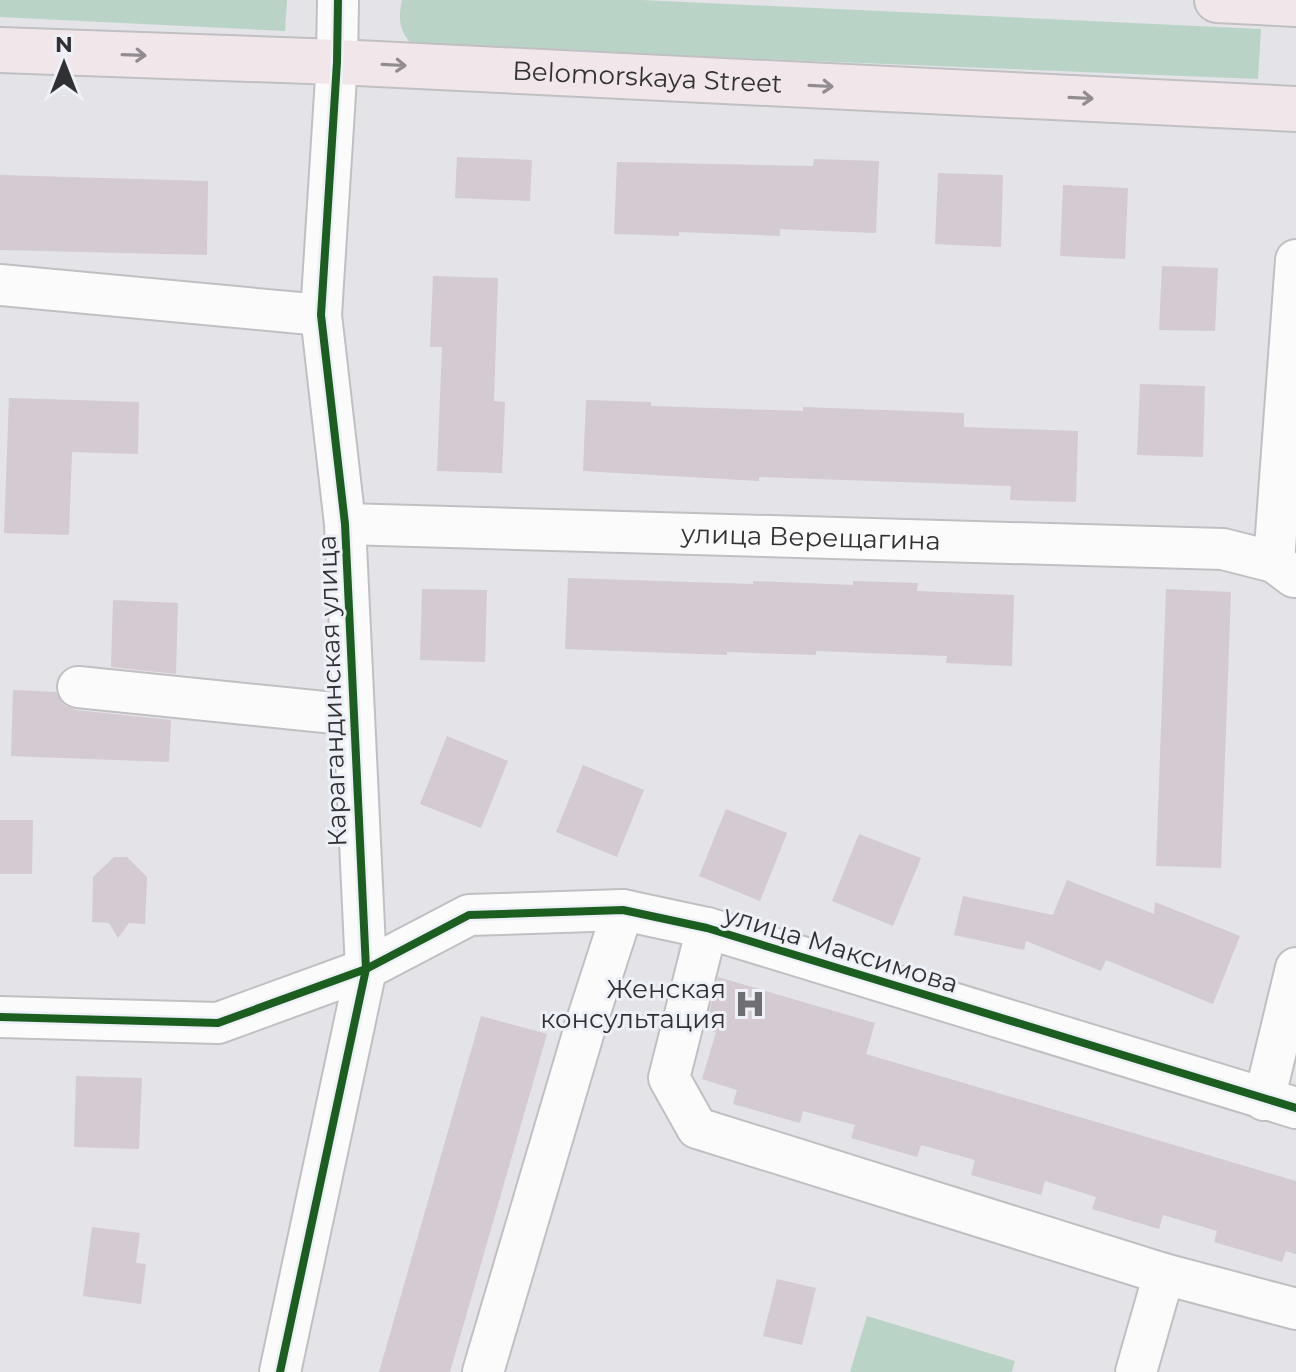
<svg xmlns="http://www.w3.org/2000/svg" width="1296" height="1372" viewBox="0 0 1296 1372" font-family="Montserrat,sans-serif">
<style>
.green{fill:#bad3c7}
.building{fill:#d4cad1}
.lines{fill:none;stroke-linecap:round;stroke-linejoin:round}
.minor-casing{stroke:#c0c0c3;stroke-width:44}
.major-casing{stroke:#c0c0c3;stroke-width:48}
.minor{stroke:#fbfbfc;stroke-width:40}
.major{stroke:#f1e7eb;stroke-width:44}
.cycleway-casing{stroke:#eef0f7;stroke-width:13}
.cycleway{stroke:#1b5e20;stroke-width:8}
.oneway{stroke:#918c90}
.labels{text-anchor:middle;stroke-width:6;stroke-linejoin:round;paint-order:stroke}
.street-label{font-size:26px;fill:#313134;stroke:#eef0f7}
.poi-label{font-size:26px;fill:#313134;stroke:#eef0f7;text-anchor:end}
</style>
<rect width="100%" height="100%" fill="#e3e3e8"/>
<g class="green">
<path d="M0,0H287L285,31L0,17Z"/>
<path d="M402,0H642L1261,29L1258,79L412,45C399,30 398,19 402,0Z"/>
<path d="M867,1316L1015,1361L1012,1372H850Z"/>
</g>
<g class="building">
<path d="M457,157L532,160L530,201L455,198Z"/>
<path d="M814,159L879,161L876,233L780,229V236L679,232V236L614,234L617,162L813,166Z"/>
<path d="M938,173L1003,175L1001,247L935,244Z"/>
<path d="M0,175L208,181L207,255L0,250Z"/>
<path d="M1063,185L1128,188L1125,259L1060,256Z"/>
<path d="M1162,266L1218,268L1215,331L1159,330Z"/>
<path d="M433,276L498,278L494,401L505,402L502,473L437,471L442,347H430Z"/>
<path d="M1140,384L1205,386L1203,457L1137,455Z"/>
<path d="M9,398L139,402L138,454L72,452L69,535L4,533Z"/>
<path d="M586,400L651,402V406L803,411V407L964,413V427L1078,431L1076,502L1010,500L1011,486L759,477V481L583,471Z"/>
<path d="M568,578L753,584V581L853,585V581L918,583L917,591L1014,595L1012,666L946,663L947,656L816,651V655L727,652V655L565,649Z"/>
<path d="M422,589L487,590L485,662L420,660Z"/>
<path d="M1166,589L1231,592L1221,868L1156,866Z"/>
<path d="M113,600L178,603L176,674L111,667Z"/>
<path d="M13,690L56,692L64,705L76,710L171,720L169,762L11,756Z"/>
<path d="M447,736L508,761L481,828L420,804Z"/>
<path d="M583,765L644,790L617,857L556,832Z"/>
<path d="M726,809L787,833L760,901L699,876Z"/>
<path d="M0,820H33L32,874H0Z"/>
<path d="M859,834L921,858L893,926L832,901Z"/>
<path d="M114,857H127L147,877L145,924L129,923L118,938L109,923L92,922L93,877Z"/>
<path d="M1067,880L1154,914L1155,902L1240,936L1213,1004L1106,960L1101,971L1026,941L1024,950L954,935L963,896L1053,915Z"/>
<path d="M718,977L875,1023L866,1054L1296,1181V1254L1286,1251L1282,1262L1214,1242L1217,1231L1163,1215L1159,1229L1092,1209L1096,1197L1045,1181L1041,1195L971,1175L975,1160L921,1145L917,1157L851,1138L855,1125L803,1111L800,1123L733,1104L737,1090L702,1079L716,1032L705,1029Z"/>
<path d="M481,1016L547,1034L450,1372H379Z"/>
<path d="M76,1076L142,1078L139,1149L74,1147Z"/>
<path d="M92,1227L140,1233L136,1263L146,1264L141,1304L83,1296Z"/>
<path d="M777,1279L816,1288L802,1345L763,1336Z"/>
</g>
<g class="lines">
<g class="minor-casing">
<g id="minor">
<path d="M0,285L321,315"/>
<path id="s1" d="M345,524L1223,549L1274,562"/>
<path d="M1294,577L1274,562L1296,260"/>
<path d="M78,687L354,715"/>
<path d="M707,928L669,1078L697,1128L1164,1274"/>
<path d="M0,1017L218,1023L366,969L469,915L623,910L707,928L1296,1108"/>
<path d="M1264,1100L1296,968"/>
<path d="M280,1372L366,969L345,524L321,315L337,62L338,0"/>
<path d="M483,1372L586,1024L623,910"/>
<path d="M1136,1372L1164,1274L1296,1309"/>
</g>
</g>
<g class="major-casing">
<g id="major">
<path d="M1217,0L1296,4"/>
<path id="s2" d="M0,50L337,62L1296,109"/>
</g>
</g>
<use href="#minor" class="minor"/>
<use href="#major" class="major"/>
<g class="cycleway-casing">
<g id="cycleway">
<path d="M0,1017L218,1023L366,969L469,915L623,910L707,928L1296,1108"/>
<path d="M280,1372L366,969L345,524L321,315L337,62L338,0"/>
</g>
</g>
<use href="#cycleway" class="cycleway"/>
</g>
<defs><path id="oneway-shaft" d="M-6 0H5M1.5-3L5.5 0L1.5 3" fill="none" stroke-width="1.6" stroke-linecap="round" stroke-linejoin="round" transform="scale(2)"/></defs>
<g class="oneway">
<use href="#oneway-shaft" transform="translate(134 55) rotate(2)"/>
<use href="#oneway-shaft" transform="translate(394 65) rotate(3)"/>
<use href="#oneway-shaft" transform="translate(821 86) rotate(3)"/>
<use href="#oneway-shaft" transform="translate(1081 98) rotate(3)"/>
</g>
<defs>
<g id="hospital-bare" transform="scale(2.4)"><path d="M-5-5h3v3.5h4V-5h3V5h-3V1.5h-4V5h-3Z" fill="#6f6f73" stroke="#eef0f7" stroke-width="2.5" paint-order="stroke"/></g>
</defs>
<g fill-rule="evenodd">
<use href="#hospital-bare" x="750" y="1004"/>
</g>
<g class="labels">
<g class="street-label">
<text dy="9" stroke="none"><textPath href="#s2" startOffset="648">Belomorskaya Street</textPath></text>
<text dy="9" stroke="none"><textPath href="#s1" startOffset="466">улица Верещагина</textPath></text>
<text transform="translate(332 691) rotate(-92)" y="9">Карагандинская улица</text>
<text transform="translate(841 949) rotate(17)" y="9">улица Максимова</text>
</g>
<g class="poi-label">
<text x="726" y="998">Женская<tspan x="726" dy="30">консультация</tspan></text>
</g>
</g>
<g transform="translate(64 64)" stroke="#eef0f7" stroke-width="6" paint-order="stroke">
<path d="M0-6L14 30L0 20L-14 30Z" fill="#313134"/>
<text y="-12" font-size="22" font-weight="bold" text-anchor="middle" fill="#313134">N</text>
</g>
</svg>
